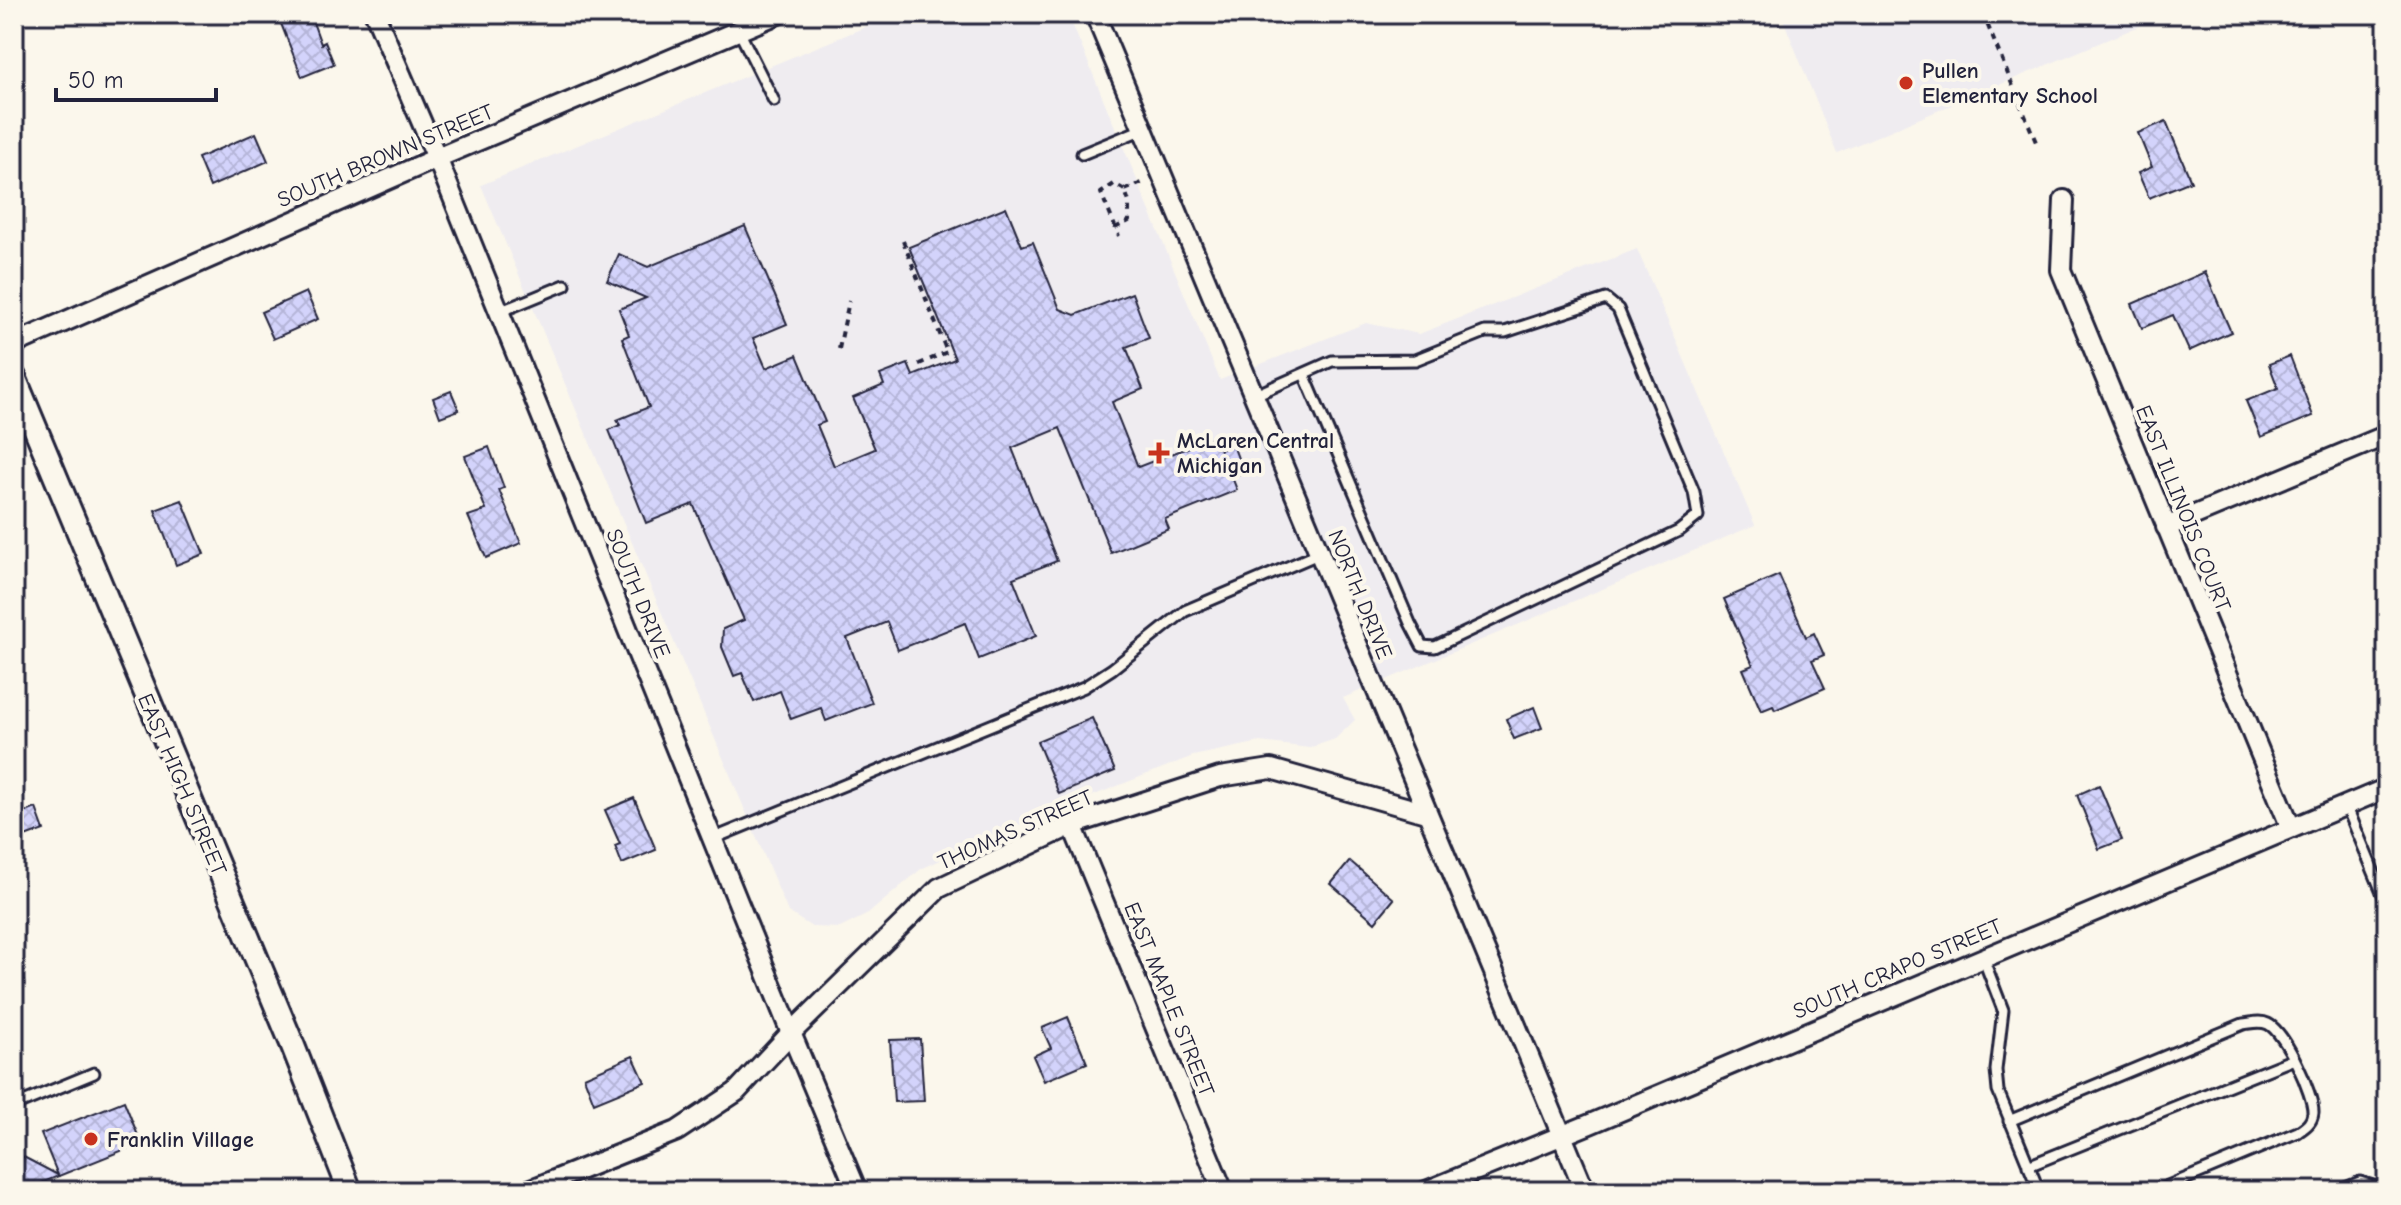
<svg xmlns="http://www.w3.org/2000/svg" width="2401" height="1205" viewBox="0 0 2401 1205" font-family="'Comic Neue',sans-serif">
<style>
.built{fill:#efecf0}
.building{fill:url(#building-cross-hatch);stroke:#22223b;stroke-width:2}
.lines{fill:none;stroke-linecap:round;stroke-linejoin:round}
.service-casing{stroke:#22223b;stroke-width:15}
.minor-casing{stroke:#22223b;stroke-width:24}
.tertiary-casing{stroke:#22223b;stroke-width:28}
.path{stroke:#22223b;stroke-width:4;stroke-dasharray:6 6;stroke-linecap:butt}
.service{stroke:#fbf7ec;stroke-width:9}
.minor{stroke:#fbf7ec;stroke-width:18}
.tertiary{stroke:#fbf7ec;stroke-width:22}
.poi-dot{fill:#c8321e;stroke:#fbf7ec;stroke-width:3}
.labels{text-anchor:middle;stroke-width:8;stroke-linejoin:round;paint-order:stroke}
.poi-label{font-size:22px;font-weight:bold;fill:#22223b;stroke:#fbf7ec;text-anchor:start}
.street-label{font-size:22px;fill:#22223b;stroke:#fbf7ec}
</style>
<defs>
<pattern id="building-cross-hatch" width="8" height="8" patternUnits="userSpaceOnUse" patternTransform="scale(2)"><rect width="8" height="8" fill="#d3d3fb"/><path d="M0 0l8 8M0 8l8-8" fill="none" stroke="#b5b5d8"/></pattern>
</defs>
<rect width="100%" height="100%" fill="#fbf7ec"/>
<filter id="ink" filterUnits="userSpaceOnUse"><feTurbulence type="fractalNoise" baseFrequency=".0125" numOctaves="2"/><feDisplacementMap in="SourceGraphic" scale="16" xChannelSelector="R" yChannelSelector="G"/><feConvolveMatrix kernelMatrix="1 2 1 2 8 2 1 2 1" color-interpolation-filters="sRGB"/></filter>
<g filter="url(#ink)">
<g class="built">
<path d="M897,14H1068L1220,380L1366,323L1419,334L1637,249L1755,525L1343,698L1355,720L1335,739L1309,748L1260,742L1193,756L1001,832L921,869L868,914L840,928L812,927L788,912L481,185Z"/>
<path d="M1781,14H2168L1837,153Z"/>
</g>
<g class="building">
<path d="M298,14H310L321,44L325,42L334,64L302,77L280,21Z"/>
<path d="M2166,121L2191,181L2149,198L2138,173L2152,167L2138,133Z"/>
<path d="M256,133L268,161L210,187L198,158Z"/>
<path d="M1006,207L1022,246L1033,242L1060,309L1075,315L1132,293L1149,338L1126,347L1143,389L1112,402L1138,467L1215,437L1220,450L1233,445L1243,472L1232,477L1237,490L1165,519L1169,529L1111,553L1060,428L1012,448L1057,561L1013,578L1036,636L979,659L965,623L898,650L887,622L847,638L872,703L826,721L821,708L791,719L780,691L754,702L742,673L734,676L722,647L723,629L744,620L693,504L646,523L609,430L620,425L617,420L649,407L622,338L629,335L619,309L646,298L607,281L619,254L648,267L745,226L787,324L753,338L766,368L797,355L825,422L817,425L834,466L875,449L853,398L884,385L880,375L908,364L913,376L955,359L909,247Z"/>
<path d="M2205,272L2231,332L2189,351L2173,315L2142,328L2132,304Z"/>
<path d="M306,292L318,319L273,339L261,312Z"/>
<path d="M2290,356L2313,416L2261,437L2246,401L2278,388L2269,364Z"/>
<path d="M451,391L459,410L440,417L433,398Z"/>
<path d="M489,447L504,488L499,490L521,543L486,558L468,516L486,510L465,456Z"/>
<path d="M182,500L204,554L176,565L155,510Z"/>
<path d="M1779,575L1806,637L1814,633L1824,655L1812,660L1825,688L1775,710L1773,706L1761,711L1743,669L1753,665L1724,599Z"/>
<path d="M1534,707L1542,728L1514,739L1506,719Z"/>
<path d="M1092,718L1115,771L1059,794L1037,741Z"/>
<path d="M2099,785L2122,840L2099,849L2077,795Z"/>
<path d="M634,798L656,850L622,864L615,846L620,844L605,810Z"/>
<path d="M36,808L44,830L14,841V817Z"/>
<path d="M1350,861L1394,899L1375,922L1331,884Z"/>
<path d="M1068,1017L1087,1063L1044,1081L1033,1056L1051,1048L1042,1028Z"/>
<path d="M920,1039L924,1101L894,1102L890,1040Z"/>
<path d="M633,1056L645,1082L594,1103L584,1077Z"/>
<path d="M124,1101L141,1143L41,1183L36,1191H14V1152L58,1175L41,1134Z"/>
</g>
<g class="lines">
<g class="service-casing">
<g id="service">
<path d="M739,31L774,101"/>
<path d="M1082,154L1143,129"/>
<path d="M499,312L565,285"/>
<path d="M1253,396L1332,361L1415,360L1485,332H1505L1606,299L1618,309L1694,492L1698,516L1679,531L1435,647L1422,646L1410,623L1304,374"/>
<path d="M2346,805L2387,904"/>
<path d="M712,839L1084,687L1112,669L1185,611L1318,554"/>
<path d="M1983,958L2003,1010L1996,1070L1998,1091L2039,1191"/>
<path d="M14,985L18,984"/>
<path d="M14,1106L94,1073"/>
<path d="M2009,1121L2243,1024C2252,1023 2260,1020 2268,1024C2285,1032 2314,1095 2313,1113C2312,1123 2305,1127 2298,1132L2156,1191"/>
<path d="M2028,1166L2294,1059"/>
<path d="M2338,1191L2360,1182L2373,1186L2375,1191"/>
</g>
</g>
<g class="minor-casing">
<g id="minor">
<path d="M375,14L437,158L791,1033L857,1191"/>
<path d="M1095,14L1585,1191"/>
<path d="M2064,200L2061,270L2291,828"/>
<path d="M14,344L437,158L778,14"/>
<path d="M2166,527L2387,435"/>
<path d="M1072,825L1223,1191"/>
<path d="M527,1191L677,1131L736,1092L791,1033L939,888L1072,825L1220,777L1271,769L1426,813"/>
<path d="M1426,1191L1590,1124L2387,788"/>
</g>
</g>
<g class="tertiary-casing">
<path id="tertiary" d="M14,377L293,1046L350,1191"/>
</g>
<g class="path">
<path d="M1983,14L2036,142"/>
<path d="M1125,190L1142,183"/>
<path d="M1115,228L1129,221V202L1125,190L1114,184L1101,193L1119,236"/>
<path d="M903,241L947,352L917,365"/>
<path d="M839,349L849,301"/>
</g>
<use href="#service" class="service"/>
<use href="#minor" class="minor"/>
<use href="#tertiary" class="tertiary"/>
</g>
</g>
<g class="poi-dot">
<circle cx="1906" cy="83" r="8"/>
<path d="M1155 441h8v8h8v8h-8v8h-8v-8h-8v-8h8z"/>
<circle cx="91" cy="1139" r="8"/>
</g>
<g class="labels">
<g class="poi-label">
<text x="1922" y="78">Pullen<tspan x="1922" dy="25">Elementary School</tspan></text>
<text x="1177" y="448">McLaren Central<tspan x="1177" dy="25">Michigan</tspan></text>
<text x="107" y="1147">Franklin Village</text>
</g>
<g class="street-label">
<text transform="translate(385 155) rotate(-23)" y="8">SOUTH BROWN STREET</text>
<text transform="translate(2184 508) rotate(68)" y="8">EAST ILLINOIS COURT</text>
<text transform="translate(639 593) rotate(68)" y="8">SOUTH DRIVE</text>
<text transform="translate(1361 594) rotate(68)" y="8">NORTH DRIVE</text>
<text transform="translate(183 784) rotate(67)" y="8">EAST HIGH STREET</text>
<text transform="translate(1015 829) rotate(-24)" y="8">THOMAS STREET</text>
<text transform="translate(1897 968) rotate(-23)" y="8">SOUTH CRAPO STREET</text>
<text transform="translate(1170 999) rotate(68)" y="8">EAST MAPLE STREET</text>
</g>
</g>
<rect width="2401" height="1205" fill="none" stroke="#fbf7ec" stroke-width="48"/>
<rect x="24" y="24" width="2353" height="1157" fill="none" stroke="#22223b" stroke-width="3" filter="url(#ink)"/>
<path d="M56 88v12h160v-12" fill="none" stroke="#22223b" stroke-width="4"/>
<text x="68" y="88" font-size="24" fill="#22223b" stroke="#fbf7ec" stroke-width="6" paint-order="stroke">50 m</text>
</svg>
